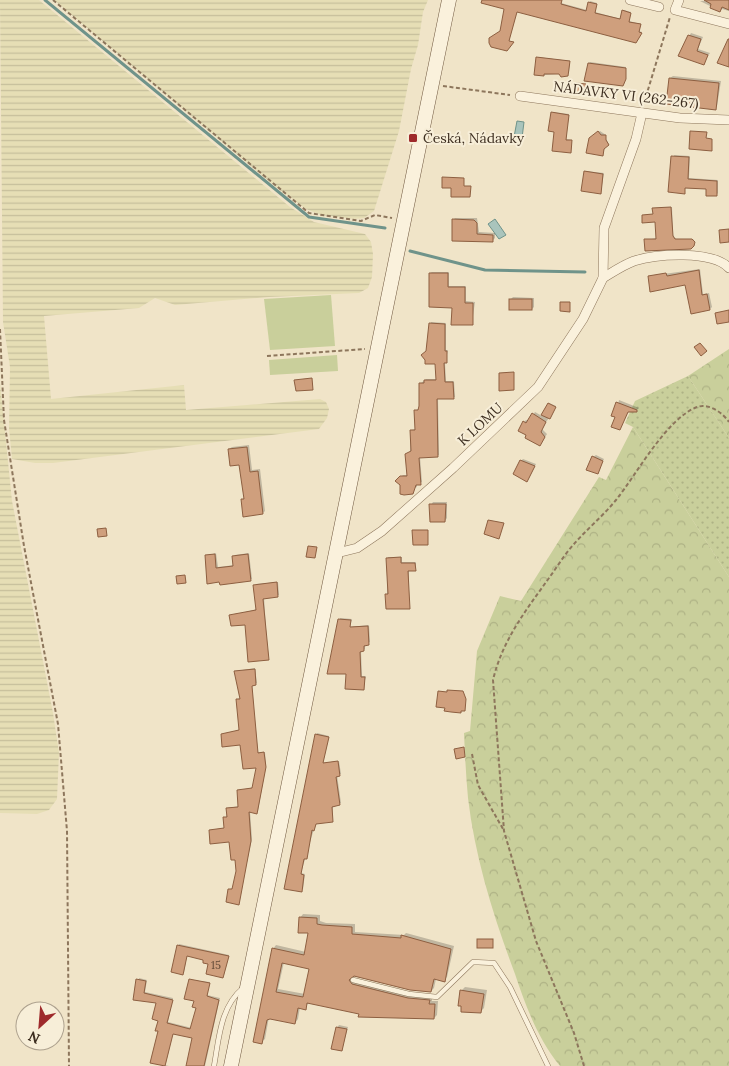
<svg xmlns="http://www.w3.org/2000/svg" width="729" height="1066" viewBox="0 0 729 1066" font-family="Lora,serif">
<style>
.farmland{fill:url(#farmland-rules)}
.grass{fill:url(#grass-dots)}
.forest{fill:url(#forest-crowns)}
.garden{fill:#c9cf9b}
.water{fill:#a9c4bc;stroke:#6f938a}
.shadow{fill:#0003;fill-rule:evenodd}
.lines{fill:none;stroke-linecap:round;stroke-linejoin:round}
.stream{stroke:#6f938a;stroke-width:3}
.building{fill:#cf9f7d;stroke:#8d5f41;fill-rule:evenodd}
.lane-casing{stroke:#8d765c;stroke-width:5.5}
.street-casing{stroke:#8d765c;stroke-width:10}
.secondary-casing{stroke:#6f573f;stroke-width:15}
.path{stroke:#8d765c;stroke-width:2;stroke-dasharray:4 2.5;stroke-linecap:butt}
.lane{stroke:#faf1dc;stroke-width:4.5}
.street{stroke:#faf1dc;stroke-width:9}
.secondary{stroke:#faf1dc;stroke-width:14}
.poi-dot{fill:#9e2a2b;stroke:#f7eed8;stroke-width:2}
.labels{text-anchor:middle;stroke-width:4;stroke-linejoin:round;paint-order:stroke}
.number-label{font-size:11px;fill:#624a37}
.street-label{font-size:14px;fill:#3d2e20;stroke:#f7eed8}
.poi-label{font-size:14px;fill:#3d2e20;stroke:#f7eed8;text-anchor:start}
</style>
<defs>
<pattern id="farmland-rules" width="6" height="5" patternUnits="userSpaceOnUse" patternTransform="scale(1.25)"><rect width="6" height="5" fill="#e6deb5"/><path d="M0 2.5h6" fill="none" stroke="#c6bf9b"/></pattern>
<pattern id="grass-dots" width="8" height="8" patternUnits="userSpaceOnUse" patternTransform="scale(1.25)"><rect width="8" height="8" fill="#c9cf9b"/><path d="M2 2h.1M6 6h.1" fill="none" stroke="#aeb285" stroke-width="1.8" stroke-linecap="round"/></pattern>
<pattern id="forest-crowns" width="20" height="18" patternUnits="userSpaceOnUse" patternTransform="scale(1.25)"><rect width="20" height="18" fill="#c9cf9b"/><path d="M2 6a3 3 0 1 1 6 0M12 15a3 3 0 1 1 6 0" fill="none" stroke="#aeb285"/></pattern>
</defs>
<rect width="100%" height="100%" fill="#f0e4c8"/>
<g class="farmland">
<path d="M0,0H39L290,207L314,222L365,234L371,242L373,254L372,277L368,288L359,293L269,297L175,305L155,298L139,308L44,316L51,399L184,385L186,410L320,399L326,402L329,409L327,418L319,429L53,463H35L12,459L9,428L10,367L3,322Z"/>
<path d="M54,0H428L423,12L418,45L411,69L399,131L374,211L364,218L355,219L321,215L306,209L276,187Z"/>
<path d="M0,383L12,501L53,713L59,753L57,799L49,810L37,814L0,813Z"/>
</g>
<path class="grass" d="M688,376L729,438V577L633,427L625,423L635,401Z"/>
<g class="forest">
<path d="M729,349V438L688,376Z"/>
<path d="M633,427L729,577V1066H560C538,1039 526,1007 515,974C494,918 475,858 468,798C466,777 465,755 464,733L470,731L477,651L500,596L521,601L599,477L606,480Z"/>
</g>
<g class="garden">
<path d="M331,295L335,346L270,350L264,299Z"/>
<path d="M337,355L338,371L270,375L269,360Z"/>
</g>
<g class="water">
<path d="M517,121L524,122L522,138L514,137Z"/>
<path d="M495,219L506,235L499,239L488,224Z"/>
</g>
<g class="shadow">
<path d="M481,0H562L561,3L587,10L590,1L597,3L595,12L621,19L624,10L631,12L629,21L641,24L639,31L642,32L637,40L517,11L509,41L514,42L506,50L501,31L506,8Z"/>
<path d="M729,0V11L722,9L720,11L700,1Z"/>
<path d="M691,33L703,37L698,49L710,53L703,63L679,55Z"/>
<path d="M538,57L570,61L569,73L543,75Z"/>
<path d="M590,62L626,67L624,84L589,63Z"/>
<path d="M673,76L721,81L717,106L715,108L670,78Z"/>
<path d="M553,112L569,114L566,139L572,140L571,150L556,131Z"/>
<path d="M600,131L606,135V139L609,144L605,147L603,154L590,139Z"/>
<path d="M674,155L690,156L689,178L718,180V193L716,195L707,188L686,187L684,192Z"/>
<path d="M586,171L604,173L601,192L585,172Z"/>
<path d="M672,207L673,235L676,239H693L695,242L691,247L646,240L657,238L656,221L643,215L654,214L655,208Z"/>
<path d="M455,218H477L479,232L495,233V238L492,241L453,240V220Z"/>
<path d="M700,269L703,294L709,293L712,307L710,309L685,283L649,276Z"/>
<path d="M432,272H449V286H466V301L475,302L472,323L454,307L430,273Z"/>
<path d="M513,297L534,298V307L532,309L510,300Z"/>
<path d="M431,322L446,323V350H448L445,363L446,381H454L455,397L438,398L439,455L420,457L422,482L417,484V487L414,488L397,481L403,475H409L411,430L416,429V410L420,409V384L426,379H437L436,362L427,351Z"/>
<path d="M619,400L639,408L636,411L629,410L620,429L616,417Z"/>
<path d="M549,403L556,406L542,429L547,434L542,442L524,422L526,420L529,421L535,412L542,416Z"/>
<path d="M249,445L252,470L260,469L265,511L263,513L242,500L245,497L240,464L229,449L232,447Z"/>
<path d="M596,455L604,459L598,472L593,457Z"/>
<path d="M523,459L536,464L529,478L521,461Z"/>
<path d="M433,502H447V518L445,521L431,505Z"/>
<path d="M216,553L218,567L235,565V555L249,553L252,579L221,584L206,556Z"/>
<path d="M388,557H402V562H416V569L409,570V607L387,595Z"/>
<path d="M278,582L279,595L264,597L268,659L246,624L231,616L257,609L256,584Z"/>
<path d="M340,618L352,619L350,627L369,625L370,642L365,644V649L361,651L362,676H366L363,689L348,673Z"/>
<path d="M255,668L257,683L252,685L254,714L258,752H265L266,765L258,811H250L252,839L238,903L230,889L234,888L237,871L231,841L210,830L225,828L227,808L240,806L238,791L254,787L257,766L241,744L224,734L240,730L237,699L241,698L236,671Z"/>
<path d="M317,733L329,736L323,763L339,761L341,774L337,775L341,803L333,805L332,821L316,822L301,873L305,874L303,889L285,888Z"/>
<path d="M303,914L320,915V921L326,923L355,924V932L404,935L406,933L454,946L447,977L444,980L436,979L434,988L431,991L352,976L355,981L432,997V1001H438L437,1015L434,1018L360,1013L309,1002L305,1008L300,1007L298,1019L295,1023L269,1017L265,1039L261,1042L273,949L276,945L306,952L310,932L300,918ZM284,962L310,968L305,994L278,989Z"/>
<path d="M179,944L229,955L224,975L205,959L187,955L184,973L172,971Z"/>
<path d="M139,978L147,980L145,992L173,998L168,1022L192,1028L197,1007L190,980L210,982L207,995L220,998L205,1066H197L194,1037L173,1032L166,1063L164,1065L169,1066H163L164,1064L157,1002L135,999Z"/>
<path d="M465,987L487,990L484,1008L480,1012L463,1005L461,991Z"/>
<path d="M339,1025L348,1027L342,1050L337,1028Z"/>
</g>
<g class="lines">
<g class="stream">
<path d="M45,0L309,217L385,228"/>
<path d="M410,251L485,270L585,272"/>
</g>
</g>
<g class="building">
<path d="M482,0H562L561,4L586,11L588,2L597,4L595,13L620,19L622,10L631,13L629,22L641,24L639,32L642,33L636,43L517,12L509,41L514,42L507,51L491,47L489,43V38L500,31L504,9L481,3Z"/>
<path d="M704,0H729V10L722,7L720,12L710,8L711,4Z"/>
<path d="M688,35L701,39L697,51L708,55L704,65L678,56Z"/>
<path d="M728,39H729V67L717,63Z"/>
<path d="M536,57L570,61L568,76L561,77L559,74H544V76L534,75Z"/>
<path d="M588,63L626,68V79L623,86L584,81Z"/>
<path d="M669,78L719,83L716,110L666,104Z"/>
<path d="M576,83L586,84L585,94L575,93Z"/>
<path d="M551,112L569,115L566,140H572L571,153L552,151L554,132L548,131Z"/>
<path d="M598,131L601,135H606V140L609,145L604,149L603,156L586,153L589,138Z"/>
<path d="M690,131L707,132L706,138L712,139V151L689,149Z"/>
<path d="M671,156L689,157L688,179L717,181V196H706V189L685,188V194L668,192Z"/>
<path d="M584,171L603,174L601,194L581,191Z"/>
<path d="M442,177L464,178V186H471L470,197H451V188H442Z"/>
<path d="M671,207L673,236L675,239H692L695,242L694,246L691,249L645,251L644,239H656L655,222L642,223V215L653,214L652,208Z"/>
<path d="M452,219L474,220L477,223V234L493,235V242L452,241Z"/>
<path d="M729,229V242L720,243L719,230Z"/>
<path d="M699,270L702,295L707,294L710,310L691,314L685,285L650,292L648,276L666,273L667,276Z"/>
<path d="M429,273H448V287H465V303H473V325H451L452,308L429,307Z"/>
<rect x="509" y="299" width="23" height="11"/>
<path d="M560,302H570V312L560,311Z"/>
<path d="M729,310V322L717,324L715,313Z"/>
<path d="M429,323L445,324V351H447V363H444L445,382H453L454,399H437L438,457L419,458L421,485H416L413,494L404,495L400,494V485L395,481L400,476H407L405,454L411,451L410,430H415L414,410H418L419,406V383H424V380H436L435,364H425V360L421,355L426,351Z"/>
<path d="M700,343L707,351L701,356L694,347Z"/>
<path d="M514,372V390L499,391V373Z"/>
<path d="M312,378L313,390L296,391L294,380Z"/>
<path d="M616,402L637,410V412H628L620,430L611,427L615,417L611,416Z"/>
<path d="M548,403L556,407L550,419L541,415Z"/>
<path d="M532,413L546,422L541,432L545,437L540,446L525,438L526,435L518,431L523,421L526,423Z"/>
<path d="M247,447L250,472L258,471L263,514L243,517L241,499H244L239,465L230,466L228,449Z"/>
<path d="M592,456L603,461L598,474L586,470Z"/>
<path d="M520,460L535,466L527,482L513,474Z"/>
<path d="M429,504H446L445,522H430Z"/>
<path d="M488,520L504,523L499,539L484,534Z"/>
<path d="M106,528L107,536L98,537L97,529Z"/>
<path d="M412,530H428V545H413Z"/>
<path d="M308,546L317,547L315,558L306,557Z"/>
<path d="M215,554L216,568L233,566L232,556L248,554L251,581L220,585L219,582L207,584L205,555Z"/>
<path d="M401,557V563H415L416,571H408L410,609H386L385,594H388L386,558Z"/>
<path d="M185,575L186,583L177,584L176,576Z"/>
<path d="M277,582L278,597L263,599L269,660L248,662L245,625L231,626L229,615L256,610L253,585Z"/>
<path d="M338,619L351,620L350,627L368,626L369,645L364,646V651L360,652L361,677H365L364,690L345,689L346,674H327Z"/>
<path d="M255,669L256,685L252,686L258,753L264,752L266,767L257,814L249,812L251,841L239,905L226,902L228,889H232L236,871L235,860H231L229,842L210,844L209,830L224,828L223,817H227L226,808L238,807L237,790L252,788L256,768L243,769L240,745L222,747L221,734L239,730L236,699H240L234,671Z"/>
<path d="M447,690L463,691L466,699L465,711H461V713L451,712L444,711L445,708L436,707L438,691L447,692Z"/>
<path d="M315,734L329,737L323,763L338,761L340,776L336,777L340,805L332,807L333,822L316,824L314,831L312,830L307,859H304L301,874L304,875L302,892L284,889Z"/>
<path d="M464,747L465,757L456,759L454,749Z"/>
<path d="M299,917L317,918V924L322,925L352,927V934L401,938V935L451,949L445,982L434,979L431,992L410,990L354,976L349,980L352,984L408,998L430,1000L429,1004H435L434,1019L358,1017L359,1014L307,1003L306,1010L298,1008L295,1024L270,1019L267,1020L262,1044L253,1042L272,948L304,955L308,933H298ZM282,963L309,969L303,997L276,992Z"/>
<rect x="477" y="939" width="16" height="9"/>
<path d="M177,945L229,956L223,978L206,974L208,964L203,963V960L187,956L183,975L171,972Z"/>
<path d="M136,979L146,981L144,993L173,1000L167,1023L190,1029L196,1008L192,1007L194,1001L184,999L189,979L210,983L207,996L219,1000L204,1066H186L192,1038L173,1034L165,1066L150,1063L158,1031H155L158,1021L152,1019L156,1003L133,1000Z"/>
<path d="M460,990L484,994L481,1013L461,1012V1006H458Z"/>
<path d="M336,1027L347,1029L342,1051L331,1049Z"/>
</g>
<g class="lines">
<g class="lane-casing">
<g id="lane">
<path d="M353,980L409,994L437,997L473,962L494,963L510,987L548,1066"/>
<path d="M214,1066C219,1039 220,1007 243,988"/>
</g>
</g>
<g class="street-casing">
<g id="street">
<path d="M630,0L659,7"/>
<path d="M679,0L675,10L729,24"/>
<path d="M520,96L680,118L729,120"/>
<path d="M603,278C613,272 623,265 634,261C657,254 712,250 729,268"/>
<path d="M337,553L357,548L382,531L453,468L538,387L583,319L603,278L604,228L636,139L642,113"/>
</g>
</g>
<g class="secondary-casing">
<path id="secondary" d="M231,1066L449,0"/>
</g>
<g class="path">
<path d="M53,0L309,213L361,221L375,215L392,218"/>
<path d="M443,86L510,95"/>
<path d="M644,103L670,17"/>
<path d="M0,329L4,420L24,546L58,724L67,831L69,1066"/>
<path d="M267,356L365,349"/>
<path d="M472,754L478,785L503,829"/>
<path d="M584,1066L574,1033L536,941L504,831L493,680C502,641 526,610 549,578C557,567 565,554 574,544C587,529 603,516 616,500C637,474 666,419 697,407C709,403 723,413 729,422"/>
</g>
<use href="#lane" class="lane"/>
<use href="#street" class="street"/>
<use href="#secondary" class="secondary"/>
</g>
<rect class="poi-dot" x="408" y="133" width="10" height="10" rx="2.5"/>
<g class="labels">
<g class="number-label">
<text x="216" y="969">15</text>
</g>
<g class="street-label">
<text transform="translate(626 95) rotate(7)" y="5">NÁDAVKY VI (262-267)</text>
<text transform="translate(480 424) rotate(-43)" y="5">K LOMU</text>
</g>
<g class="poi-label">
<text x="423" y="143">Česká, Nádavky</text>
</g>
</g>
<g transform="translate(40 1026) rotate(206)"><circle r="24" fill="#f7eed8" stroke="#ada18e"/>
<path d="M0-4L9 19L0 12L-9 19Z" fill="#9e2a2b"/>
<text y="-8" font-size="14" font-weight="bold" text-anchor="middle" fill="#3d2e20">N</text>
</g>
</svg>
